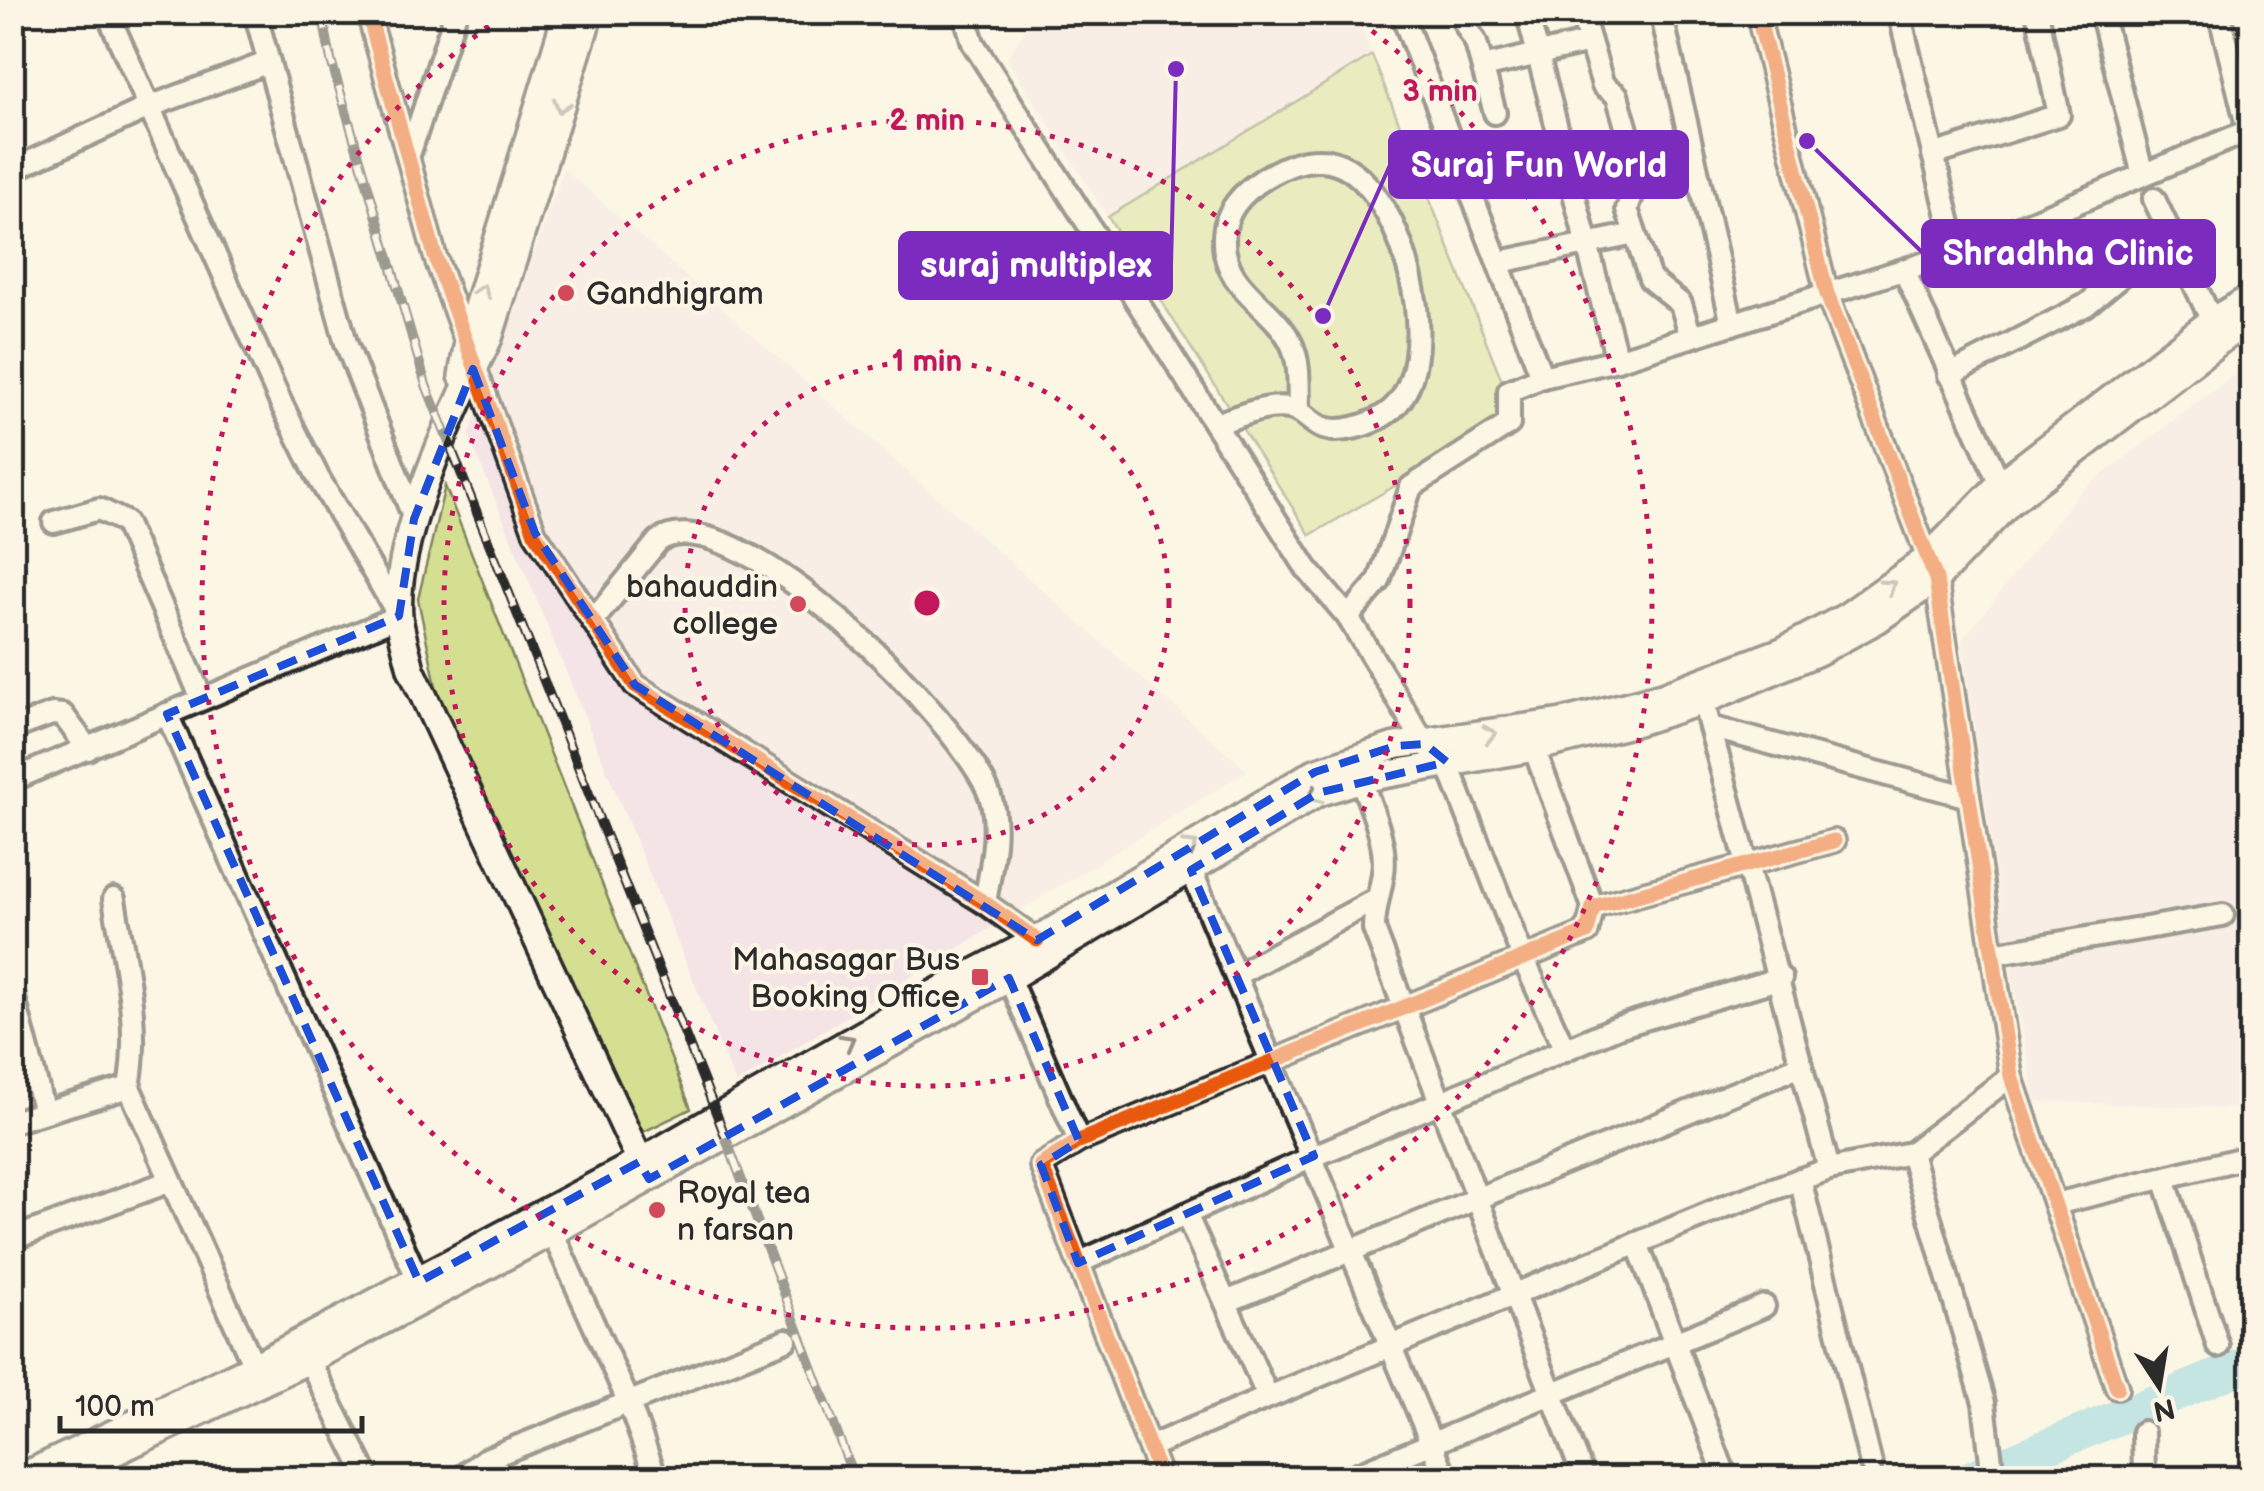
<svg xmlns="http://www.w3.org/2000/svg" width="2264" height="1491" viewBox="0 0 2264 1491" font-family="'Balsamiq Sans',sans-serif">
<style>
.built{fill:#f4e4e6}
.park{fill:#d4df92;stroke:#80855e;stroke-width:2.5}
.lines{fill:none;stroke-linecap:round;stroke-linejoin:round}
.river{stroke:#81d0dd;stroke-width:35}
.minor-casing{stroke:#2b2b2b;stroke-width:28}
.major-casing{stroke:#2b2b2b;stroke-width:32}
.minor{stroke:#fcf5e5;stroke-width:20}
.major{stroke:#fcf5e5;stroke-width:25}
.rail-casing{stroke:#2b2b2b;stroke-width:10}
.rail{stroke:#fcf5e5;stroke-width:6;stroke-dasharray:19;stroke-linecap:butt}
.cycleway-casing{stroke:#fcf5e5;stroke-width:21}
.cycleway{stroke:#e8590c;stroke-width:15}
.oneway{stroke:#949088}
.marked{fill:none;stroke:#1d4ed8;stroke-width:8;stroke-dasharray:20 12;stroke-linejoin:round}
.ring{fill:none;stroke:#c2185b;stroke-width:5;stroke-dasharray:5 10}
.poi-dot{fill:#d1495b;stroke:#fcf5e5;stroke-width:4}
.labels{text-anchor:middle;stroke-width:8;stroke-linejoin:round;paint-order:stroke}
.poi-label{font-size:32px;fill:#2b2b2b;stroke:#fcf5e5;text-anchor:start}
.centre{fill:#c2185b;stroke:#fcf5e5;stroke-width:5}
.ring-label{font-size:30px;text-anchor:middle;font-weight:bold;fill:#c2185b;stroke:#fcf5e5;stroke-width:8;stroke-linejoin:round;paint-order:stroke}
.leader{fill:none;stroke:#7b2cbf;stroke-width:4}
.callout-dot{fill:#7b2cbf;stroke:#fcf5e5;stroke-width:4}
.callout{fill:#7b2cbf;stroke:#7b2cbf;stroke-width:4}
.callout-label{font-size:35px;text-anchor:middle;font-weight:bold;fill:#fff}
</style>
<rect width="100%" height="100%" fill="#fcf5e5"/>
<filter id="ink" filterUnits="userSpaceOnUse"><feTurbulence type="fractalNoise" baseFrequency=".01" numOctaves="2"/><feDisplacementMap in="SourceGraphic" scale="20" xChannelSelector="R" yChannelSelector="G"/><feConvolveMatrix kernelMatrix="1 2 1 2 8 2 1 2 1" color-interpolation-filters="sRGB"/></filter>
<g filter="url(#ink)">
<g class="built">
<path d="M1037,12L1356,13L1372,55L1108,217L1007,58Z"/>
<path d="M564,169L1247,771L736,1084L469,436Z"/>
<path d="M2251,362V1109L2036,1101L2008,954L1962,641L2080,492Z"/>
</g>
<g class="park">
<path d="M1372,55L1516,416L1310,535L1108,217Z"/>
<path d="M445,486L691,1109L641,1133L439,700L418,599Z"/>
</g>
<g class="lines">
<path class="river" d="M1971,1478L2252,1362"/>
<g class="minor-casing">
<g id="minor">
<path d="M255,12L346,343L414,519"/>
<path d="M368,12L435,256L535,533L635,685L985,903L1037,940"/>
<path d="M964,12L973,43L1307,569L1348,617L1425,744L1447,762L1523,958L1565,1050"/>
<path d="M1401,12L1542,377L1617,360L1957,253L2248,131"/>
<path d="M1458,12L1476,43L1495,113"/>
<path d="M1527,12L1617,360"/>
<path d="M1581,12L1603,85L1617,95L1640,175L1627,209L1650,279L1681,304L1691,337"/>
<path d="M1661,12L1732,324"/>
<path d="M1757,12L1827,294L1936,579L2011,1076L2117,1388"/>
<path d="M1899,12L1957,253"/>
<path d="M2101,12L2143,175"/>
<path d="M2219,12L2252,146"/>
<path d="M1483,67L1590,42"/>
<path d="M1933,155L2059,115L2037,12"/>
<path d="M408,158L456,12"/>
<path d="M12,170L149,107L269,62"/>
<path d="M2154,199L2212,321"/>
<path d="M1500,262L1635,234"/>
<path d="M1904,270L2000,484"/>
<path d="M1949,375L2086,305L2171,235"/>
<path d="M1215,424C1238,417 1265,404 1289,408C1302,410 1309,421 1321,427C1339,435 1370,425 1386,414C1453,369 1403,175 1329,161C1305,157 1285,166 1265,178C1244,191 1224,211 1224,238C1222,289 1272,304 1291,343C1301,363 1298,389 1299,410"/>
<path d="M54,522L99,509L125,522L202,699"/>
<path d="M1348,617L1379,581L1411,487L1509,424V391L1542,377"/>
<path d="M593,621L658,541C735,492 964,723 990,796C1001,828 990,870 985,903"/>
<path d="M1703,701L1829,1169"/>
<path d="M167,714L419,1282"/>
<path d="M1710,727L1969,797"/>
<path d="M12,729L52,714L63,715L88,749"/>
<path d="M1534,748L1593,907"/>
<path d="M1361,779C1370,807 1388,843 1383,873C1380,894 1374,908 1374,929L1584,1478"/>
<path d="M12,780L399,616L318,477L280,401L107,12"/>
<path d="M1191,870L1446,1478"/>
<path d="M114,899C124,962 141,1023 129,1087L259,1377"/>
<path d="M1992,954L2223,915"/>
<path d="M1238,974L1373,901"/>
<path d="M1009,978L1079,1141"/>
<path d="M12,990L44,1112"/>
<path d="M12,1122L129,1087"/>
<path d="M1911,1153L1984,1403L1993,1478"/>
<path d="M2164,1178L2218,1346"/>
<path d="M1800,1179L1871,1464"/>
<path d="M2055,1204L2252,1156"/>
<path d="M1186,1214L1268,1397"/>
<path d="M552,1232L629,1403L656,1478"/>
<path d="M12,1239L171,1181"/>
<path d="M1637,1243L1726,1478"/>
<path d="M1078,1263L1314,1156L1618,1027L1781,978"/>
<path d="M1226,1302L1802,1065"/>
<path d="M309,1360L368,1478"/>
<path d="M2143,1432L2144,1478"/>
<path d="M1149,1447L1726,1206L1829,1169L1911,1153L2011,1076"/>
<path d="M461,1478L486,1459L786,1340"/>
<path d="M1161,1478L1041,1165L1079,1141L1587,932L1593,907L1834,841"/>
<path d="M1348,1478L1764,1306"/>
</g>
</g>
<g class="major-casing">
<g id="major">
<path d="M590,12L489,338C454,409 393,538 399,616C401,633 407,652 411,669L647,1176"/>
<path d="M462,376L470,330L567,12"/>
<path d="M19,1478L255,1366L639,1162L931,995L1037,940L1315,772L1395,746L1562,722L1663,696L1782,651L1847,616L1927,559L2000,484L2212,321L2252,297"/>
<path d="M60,1478L309,1360L552,1232L1009,978L1318,793L1361,779L1534,748L1631,724L1703,701L1818,652L1877,620L1936,579L2009,503L2252,316"/>
</g>
</g>
<use href="#minor" class="minor"/>
<use href="#major" class="major"/>
<g class="rail-casing">
<path id="rail" d="M322,12L331,60L426,385L717,1115L854,1478"/>
</g>
<use href="#rail" class="rail"/>
<g class="cycleway-casing">
<g id="cycleway">
<path d="M368,12L435,256L535,533L635,685L985,903L1037,940"/>
<path d="M1757,12L1827,294L1936,579L2011,1076L2117,1388"/>
<path d="M1161,1478L1041,1165L1079,1141L1587,932L1593,907L1834,841"/>
</g>
</g>
<use href="#cycleway" class="cycleway"/>
</g>
<defs><path id="oneway-chevron" d="M-2-3.5L2.5 0L-2 3.5" fill="none" stroke-width="1.6" stroke-linecap="round" stroke-linejoin="round" transform="scale(2.5)"/></defs>
<g class="oneway">
<use href="#oneway-chevron" transform="translate(561 106) rotate(107)"/>
<use href="#oneway-chevron" transform="translate(482 291) rotate(-73)"/>
<use href="#oneway-chevron" transform="translate(1889 586) rotate(-36)"/>
<use href="#oneway-chevron" transform="translate(1490 734) rotate(-10)"/>
<use href="#oneway-chevron" transform="translate(1314 796) rotate(154)"/>
<use href="#oneway-chevron" transform="translate(1191 846) rotate(-32)"/>
<use href="#oneway-chevron" transform="translate(848 1041) rotate(-29)"/>
</g>
</g>
<path d="M0 0H2264V1491H0ZM473,369L535,533L635,685L1037,940L1315,772L1395,746L1425,744L1447,762L1318,793L1191,870L1314,1156L1078,1263L1041,1165L1079,1141L1009,978L649,1179L639,1162L419,1282L167,714L399,616L414,519Z" fill="#fcf5e5" fill-opacity=".55" fill-rule="evenodd"/>
<path class="marked" d="M473,369L535,533L635,685L1037,940L1315,772L1395,746L1425,744L1447,762L1318,793L1191,870L1314,1156L1078,1263L1041,1165L1079,1141L1009,978L649,1179L639,1162L419,1282L167,714L399,616L414,519Z"/>
<g class="ring">
<circle cx="927" cy="603" r="242"/>
<circle cx="927" cy="603" r="483"/>
<path d="M1348 13A725 725 0 1 1 506 13"/>
</g>
<g class="poi-dot">
<circle cx="566" cy="293" r="10"/>
<circle cx="798" cy="604" r="10"/>
<rect x="970" y="967" width="20" height="20" rx="5"/>
<circle cx="657" cy="1210" r="10"/>
</g>
<g class="labels">
<g class="poi-label">
<text x="586" y="304">Gandhigram</text>
<text x="778" y="597" text-anchor="end">bahauddin<tspan x="778" dy="37">college</tspan></text>
<text x="960" y="970" text-anchor="end">Mahasagar Bus<tspan x="960" dy="37">Booking Office</tspan></text>
<text x="677" y="1203">Royal tea<tspan x="677" dy="37">n farsan</tspan></text>
</g>
</g>
<circle cx="927" cy="603" r="15" class="centre"/>
<g class="ring-label">
<text x="1440" y="101">3 min</text>
<text x="927" y="130">2 min</text>
<text x="927" y="371">1 min</text>
</g>
<path class="leader" d="M1323 316L1390 165M1807 141L1923 253M1176 69L1171 265"/>
<g class="callout-dot">
<circle cx="1323" cy="316" r="10"/>
<circle cx="1807" cy="141" r="10"/>
<circle cx="1176" cy="69" r="10"/>
</g>
<g class="callout">
<rect x="1390" y="132" width="297" height="65" rx="10"/>
<rect x="1923" y="221" width="291" height="65" rx="10"/>
<rect x="900" y="233" width="271" height="65" rx="10"/>
</g>
<g class="callout-label">
<text x="1539" y="177">Suraj Fun World</text>
<text x="2068" y="265">Shradhha Clinic</text>
<text x="1036" y="277">suraj multiplex</text>
</g>
<rect width="2264" height="1491" fill="none" stroke="#fcf5e5" stroke-width="50"/>
<rect x="25" y="25" width="2214" height="1441" fill="none" stroke="#2b2b2b" stroke-width="4" filter="url(#ink)"/>
<g transform="translate(2159 1386) rotate(168)" stroke="#fcf5e5" stroke-width="8" paint-order="stroke">
<path d="M0-8L18 38L0 25L-18 38Z" fill="#2b2b2b"/>
<text y="-15" font-size="28" font-weight="bold" text-anchor="middle" fill="#2b2b2b">N</text>
</g>
<path d="M60 1416v15h302v-15" fill="none" stroke="#2b2b2b" stroke-width="5"/>
<text x="75" y="1416" font-size="30" fill="#2b2b2b" stroke="#fcf5e5" stroke-width="8" paint-order="stroke">100 m</text>
</svg>
